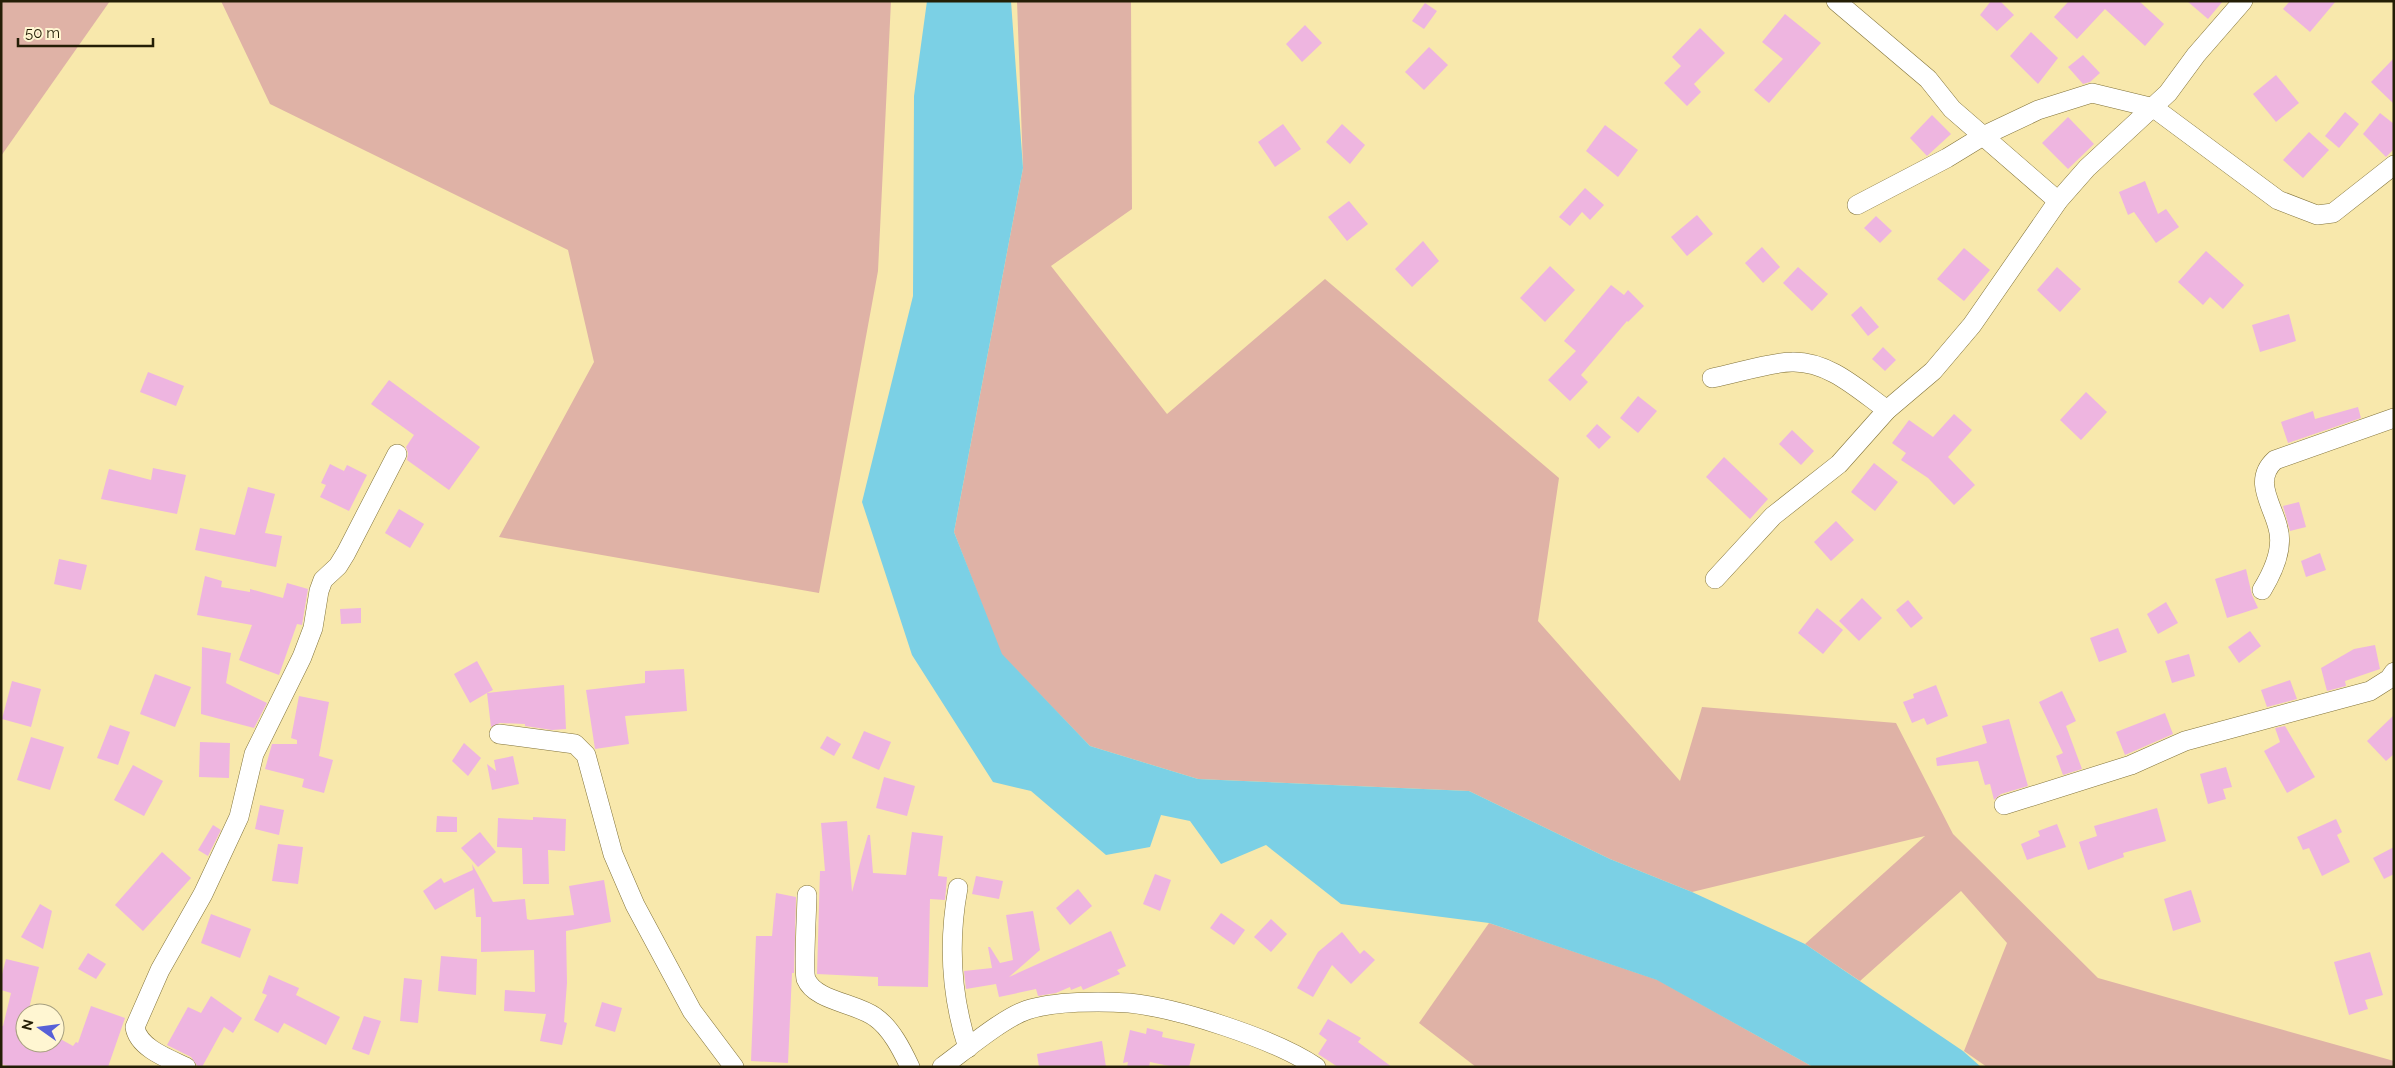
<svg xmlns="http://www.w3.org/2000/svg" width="2395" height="1068" viewBox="0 0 2395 1068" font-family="Raleway,sans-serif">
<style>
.green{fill:#dfb2a6}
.water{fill:#7bd0e5}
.building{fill:#eeb5e0}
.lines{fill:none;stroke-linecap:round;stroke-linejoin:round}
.minor-casing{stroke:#817239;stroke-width:20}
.minor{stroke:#fff;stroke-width:19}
</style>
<rect width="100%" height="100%" fill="#f8e8ac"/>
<g class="green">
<path d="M1,1H110L1,156Z"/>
<path d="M221,1H891L878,271L819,593L499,537L594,362L568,250L270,104Z"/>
<path d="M1017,1H1131L1132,209L1051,266L1167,414L1325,279L1559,478L1538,621L1680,781L1702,707L1896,723L1953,834L2098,978L2394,1061V1067H1987L1964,1051L2007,943L1961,891L1860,981L1805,944L1925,836L1692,892L1610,859L1469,791L1198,779L1090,746L1001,654L954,532L1023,168Z"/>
<path d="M1489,923L1658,980L1813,1067H1476L1419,1023Z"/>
</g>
<path class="water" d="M927,1H1011L1023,168L954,532L1002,654L1090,746L1198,779L1469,791L1610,859L1692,892L1805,944L1963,1051L1981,1067H1813L1657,980L1489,923L1341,904L1266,845L1221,864L1190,821L1161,815L1150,847L1106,855L1031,791L993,782L912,655L862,502L913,296L914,96Z"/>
<g class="building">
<path d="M1991,1H2000L2014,15L1997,31L1980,15Z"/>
<path d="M2069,1H2139L2164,24L2145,46L2105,9L2077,39L2054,17Z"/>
<path d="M2187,1H2223L2208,19Z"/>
<path d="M2290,1H2336L2310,32L2283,9Z"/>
<path d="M1425,3L1437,11L1424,29L1412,21Z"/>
<path d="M1785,14L1821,43L1769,103L1754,90L1783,59L1762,42Z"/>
<path d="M1305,25L1322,43L1302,62L1286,44Z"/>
<path d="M1700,28L1725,53L1694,84L1701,92L1687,106L1664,83L1681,66L1672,57Z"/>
<path d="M2031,32L2058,58L2038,84L2010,56Z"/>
<path d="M1429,47L1448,65L1424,90L1405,72Z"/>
<path d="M2083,55L2100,73L2090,82L2083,84L2068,67Z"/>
<path d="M2394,58V104L2371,82Z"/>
<path d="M2276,75L2299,103L2276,122L2253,94Z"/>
<path d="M2345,112L2359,124L2339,148L2325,136Z"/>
<path d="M2380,113L2394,124V149L2386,157L2363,134Z"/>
<path d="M1932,115L1951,134L1927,156L1910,138Z"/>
<path d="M2068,117L2094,144L2068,169L2042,143Z"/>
<path d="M1283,124L1301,149L1275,167L1258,142Z"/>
<path d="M1342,124L1365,145L1350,164L1326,142Z"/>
<path d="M1605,125L1638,150L1618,177L1586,151Z"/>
<path d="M2309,132L2329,150L2303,178L2283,160Z"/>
<path d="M2145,181L2158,214L2166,209L2179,227L2156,243L2134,212L2128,215L2119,192Z"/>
<path d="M1585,188L1604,205L1590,220L1582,212L1570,226L1559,217Z"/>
<path d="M1349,201L1368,224L1347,241L1328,217Z"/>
<path d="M1697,215L1713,234L1687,256L1671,237Z"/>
<path d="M1876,216L1892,231L1880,243L1864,228Z"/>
<path d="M1423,241L1439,261L1412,287L1395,269Z"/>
<path d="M1762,247L1780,267L1763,283L1745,263Z"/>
<path d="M1964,248L1990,270L1964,301L1937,279Z"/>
<path d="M2206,251L2244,285L2223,309L2210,297L2203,305L2178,282Z"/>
<path d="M1550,266L1575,290L1545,322L1520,298Z"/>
<path d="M1798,267L1828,294L1812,311L1783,283Z"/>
<path d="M2057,267L2081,289L2060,312L2037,290Z"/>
<path d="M1611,285L1624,295L1628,290L1644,306L1628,322L1627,321L1581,375L1588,382L1570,401L1548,380L1576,351L1564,341Z"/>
<path d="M1861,306L1879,327L1868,336L1851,315Z"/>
<path d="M2289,314L2296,341L2260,352L2252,325Z"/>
<path d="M1883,347L1896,360L1885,371L1872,359Z"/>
<path d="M148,372L184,386L176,406L140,392Z"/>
<path d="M389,380L480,447L449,490L407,460L408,453L406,447L414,435L371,404Z"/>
<path d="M2086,392L2107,412L2081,440L2060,420Z"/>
<path d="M1638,396L1657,411L1638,433L1620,418Z"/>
<path d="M2358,407L2361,418L2288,443L2281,422L2313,411L2315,419Z"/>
<path d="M1954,414L1972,430L1948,457L1975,485L1954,505L1928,478L1901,460L1906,453L1892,443L1909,420L1933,437Z"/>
<path d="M1597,424L1611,437L1599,449L1586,436Z"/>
<path d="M1792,430L1814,451L1801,465L1779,444Z"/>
<path d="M1724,457L1768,499L1750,519L1706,477Z"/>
<path d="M1874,463L1898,482L1875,511L1851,492Z"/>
<path d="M330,464L344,471L347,465L367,475L349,511L320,497L326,485L321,483Z"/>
<path d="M153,468L186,475L177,514L101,499L109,469L151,480Z"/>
<path d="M248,487L275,494L265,533L282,536L276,567L195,550L200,528L235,535Z"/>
<path d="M2299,502L2306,527L2290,531L2283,506Z"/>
<path d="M399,509L424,524L410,548L385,533Z"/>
<path d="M1836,521L1854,540L1831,561L1814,542Z"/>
<path d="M2320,553L2326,570L2306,577L2301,561Z"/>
<path d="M59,559L87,565L81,590L54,584Z"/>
<path d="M2246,569L2252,595L2258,608L2227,618L2215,579Z"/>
<path d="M205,576L222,581L221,587L250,592V589L283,598L287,583L308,589L302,625L297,624L279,675L239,660L252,625L197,615Z"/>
<path d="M1862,598L1882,618L1859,641L1839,621Z"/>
<path d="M1908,600L1923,618L1911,628L1896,610Z"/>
<path d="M2166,602L2178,623L2158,634L2147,614Z"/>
<path d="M361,608V623L341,624L340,609Z"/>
<path d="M1817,608L1843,630L1823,654L1798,633Z"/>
<path d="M2118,628L2127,652L2099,662L2090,638Z"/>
<path d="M2250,631L2261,646L2239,663L2228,647Z"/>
<path d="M2375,645L2380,669L2345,681L2346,686L2327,691L2321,668L2354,649Z"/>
<path d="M202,647L231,653L226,683L267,703L254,728L201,714Z"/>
<path d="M2189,654L2195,676L2172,683L2165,661Z"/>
<path d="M477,661L493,690L487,693L564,685L566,729L552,730L525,726V724L500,723L491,727L487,693L470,703L454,674Z"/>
<path d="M684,669L687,711L625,716L629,744L595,749L586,690L645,683V671Z"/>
<path d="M155,674L191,687L175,727L140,714Z"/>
<path d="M2290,680L2297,699L2267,707L2261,690Z"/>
<path d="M12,681L41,689L31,727L2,719Z"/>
<path d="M1936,685L1948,716L1927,725L1924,718L1912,723L1903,702L1914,698L1913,694Z"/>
<path d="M2062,691L2076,721L2066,726L2082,769L2063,775L2056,756L2063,753L2039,702Z"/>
<path d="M299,696L329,702L319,756L333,760L324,793L302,787L304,779L265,769L272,744H297V740L291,738Z"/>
<path d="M2165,713L2173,734L2125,755L2116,732Z"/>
<path d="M2394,715V754L2386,761L2367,741Z"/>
<path d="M2009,719L2028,786L2001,794L1994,800L1990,784L1985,785L1978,761L1937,766L1936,758L1987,743L1982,726Z"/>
<path d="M110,725L130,732L118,765L97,758Z"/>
<path d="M2285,726L2315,777L2287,793L2264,751L2280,742L2275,728Z"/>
<path d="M864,731L891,742L879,770L852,758Z"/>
<path d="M827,736L841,744L834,756L820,748Z"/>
<path d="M31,737L64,747L50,790L17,780Z"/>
<path d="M200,742L230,743L229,778L199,777Z"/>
<path d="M464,743L481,758L468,776L452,761Z"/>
<path d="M513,756L519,784L492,790L487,764L496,771L494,760Z"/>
<path d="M133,765L163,781L144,816L114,800Z"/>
<path d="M2226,767L2232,787L2223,789L2226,799L2208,804L2200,774Z"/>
<path d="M884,777L915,786L907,816L876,808Z"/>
<path d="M260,805L284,810L279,835L255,829Z"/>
<path d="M2157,808L2166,841L2123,853L2124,857L2088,870L2079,842L2097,836L2094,826Z"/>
<path d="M437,816L457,817V832H436Z"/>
<path d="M533,817L566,819L565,851L548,850L549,884H523L522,848L497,847L498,818L533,820Z"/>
<path d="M2336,819L2342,832L2337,835L2350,862L2322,876L2309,848L2303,850L2297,837Z"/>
<path d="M847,821L852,892L868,835H870L873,873L906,875L912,832L943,836L938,876L947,877L946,889L945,900L930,899L928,987L878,986V977L817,974L820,871H825L821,823Z"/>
<path d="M2057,824L2066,847L2027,860L2021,844L2040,836L2038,831Z"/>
<path d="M213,825L221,830L208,856L198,850Z"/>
<path d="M480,832L496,852L478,867L461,848Z"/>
<path d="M278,844L303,847L298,884L272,881Z"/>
<path d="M2394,847V874L2384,879L2373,858Z"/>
<path d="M162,852L191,878L143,931L115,905Z"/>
<path d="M472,864L493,902L525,899L527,919L530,920L574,915L569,886L604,880L611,922L566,931L567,983L564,1022L567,1023L562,1045L540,1041L546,1014L504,1011L505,990L535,992L534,950L481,952V917H476L474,888L435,910L423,891L441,878L444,883L473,870Z"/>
<path d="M1155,874L1171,880L1160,911L1143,904Z"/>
<path d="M976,876L1003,881L999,899L972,894Z"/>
<path d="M1078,889L1092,906L1070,925L1056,908Z"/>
<path d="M2191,890L2201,922L2173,931L2164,899Z"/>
<path d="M776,893L796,897L794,973H792L788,1063L751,1061L756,936H772Z"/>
<path d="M40,904L52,911L43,949L21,937Z"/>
<path d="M1033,911L1040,950L1009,977L1111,931L1126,966L1117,970L1120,974L1083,990L1081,986L1071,990L1070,987L1056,993L1038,996L1036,989L999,997L996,984L966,989L964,971L992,968L988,947H990L1000,963L1013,960L1006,915Z"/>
<path d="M1221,913L1245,930L1234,945L1210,928Z"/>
<path d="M211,914L251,929L240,958L201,943Z"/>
<path d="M1271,919L1287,934L1271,952L1254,937Z"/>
<path d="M1342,932L1360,954L1364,950L1375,960L1351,984L1332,965L1313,997L1297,988L1318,952Z"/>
<path d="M2370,952L2383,995L2365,1000L2368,1009L2349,1015L2334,962Z"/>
<path d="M88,953L106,964L96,979L78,969Z"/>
<path d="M441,956L477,959L476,995L438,991Z"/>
<path d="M6,959L39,967L28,1013H25V1043H55V1036L73,1046L76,1042L78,1043L91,1006L125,1018L108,1067H11L1,1064V1026H3L11,993L1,990V978Z"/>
<path d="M269,975L299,988L296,995L340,1017L326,1045L284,1023L278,1033L254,1020L267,995L262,993Z"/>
<path d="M404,978L422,980L418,1023L400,1021Z"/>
<path d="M211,996L242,1018L233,1033L224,1027L202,1067H198L191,1057L167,1045L188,1007L201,1013Z"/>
<path d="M602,1002L622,1008L615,1032L595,1026Z"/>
<path d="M364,1016L381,1021L369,1055L352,1049Z"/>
<path d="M1328,1019L1361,1038L1358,1042L1392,1067H1338L1318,1054L1327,1040L1319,1034Z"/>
<path d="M1147,1028L1163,1032L1162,1037L1195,1044L1189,1067H1174L1150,1062L1149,1067H1127L1128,1062L1123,1063L1130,1030L1146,1034Z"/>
<path d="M1102,1041L1106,1067H1039L1037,1054Z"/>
</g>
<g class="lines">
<g class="minor-casing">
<g id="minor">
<path d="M1836,1L1928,79L1952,109L2058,201"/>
<path d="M1857,205L1947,158L1983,136L2038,110L2092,93L2154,108L2278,200L2317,215L2333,213L2394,165"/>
<path d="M1712,378C1734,374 1771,362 1792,362C1829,361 1859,390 1887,410"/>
<path d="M1715,579L1773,516L1839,464L1887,410L1933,371L1972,325L2058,201L2087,168L2168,93L2196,55L2243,1"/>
<path d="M2262,590C2273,572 2284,549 2278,528C2273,505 2252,481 2275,460L2394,418"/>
<path d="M499,734L575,744L586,755L613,854L635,905L692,1011L734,1067"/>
<path d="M2004,805L2131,765L2185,741L2370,691L2389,679L2394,672"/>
<path d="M958,888C948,942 951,996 968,1048"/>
<path d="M807,895C807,908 803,971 806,979C815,1001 856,1003 875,1017C891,1028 902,1050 910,1067"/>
<path d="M186,1067C169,1059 138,1048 135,1027L160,970L203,894L239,817L254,754L302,657L313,628L319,591L323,580L338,566L346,553L397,454"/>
<path d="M942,1067C964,1051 1003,1018 1027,1010C1054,1001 1101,1001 1129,1003C1178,1008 1275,1039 1316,1067"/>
</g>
</g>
<use href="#minor" class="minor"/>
</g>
<rect width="2395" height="1068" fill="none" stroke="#241e06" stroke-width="5"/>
<g transform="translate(40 1028) rotate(284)"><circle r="24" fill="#fff6d2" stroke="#a7a080"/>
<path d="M0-4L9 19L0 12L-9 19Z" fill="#5760d7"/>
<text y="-8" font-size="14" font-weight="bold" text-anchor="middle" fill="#241e06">N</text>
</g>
<path d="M18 38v8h135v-8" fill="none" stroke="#241e06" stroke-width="2.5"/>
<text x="25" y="38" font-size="15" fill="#241e06" stroke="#fff6d2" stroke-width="4" paint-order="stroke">50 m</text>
</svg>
